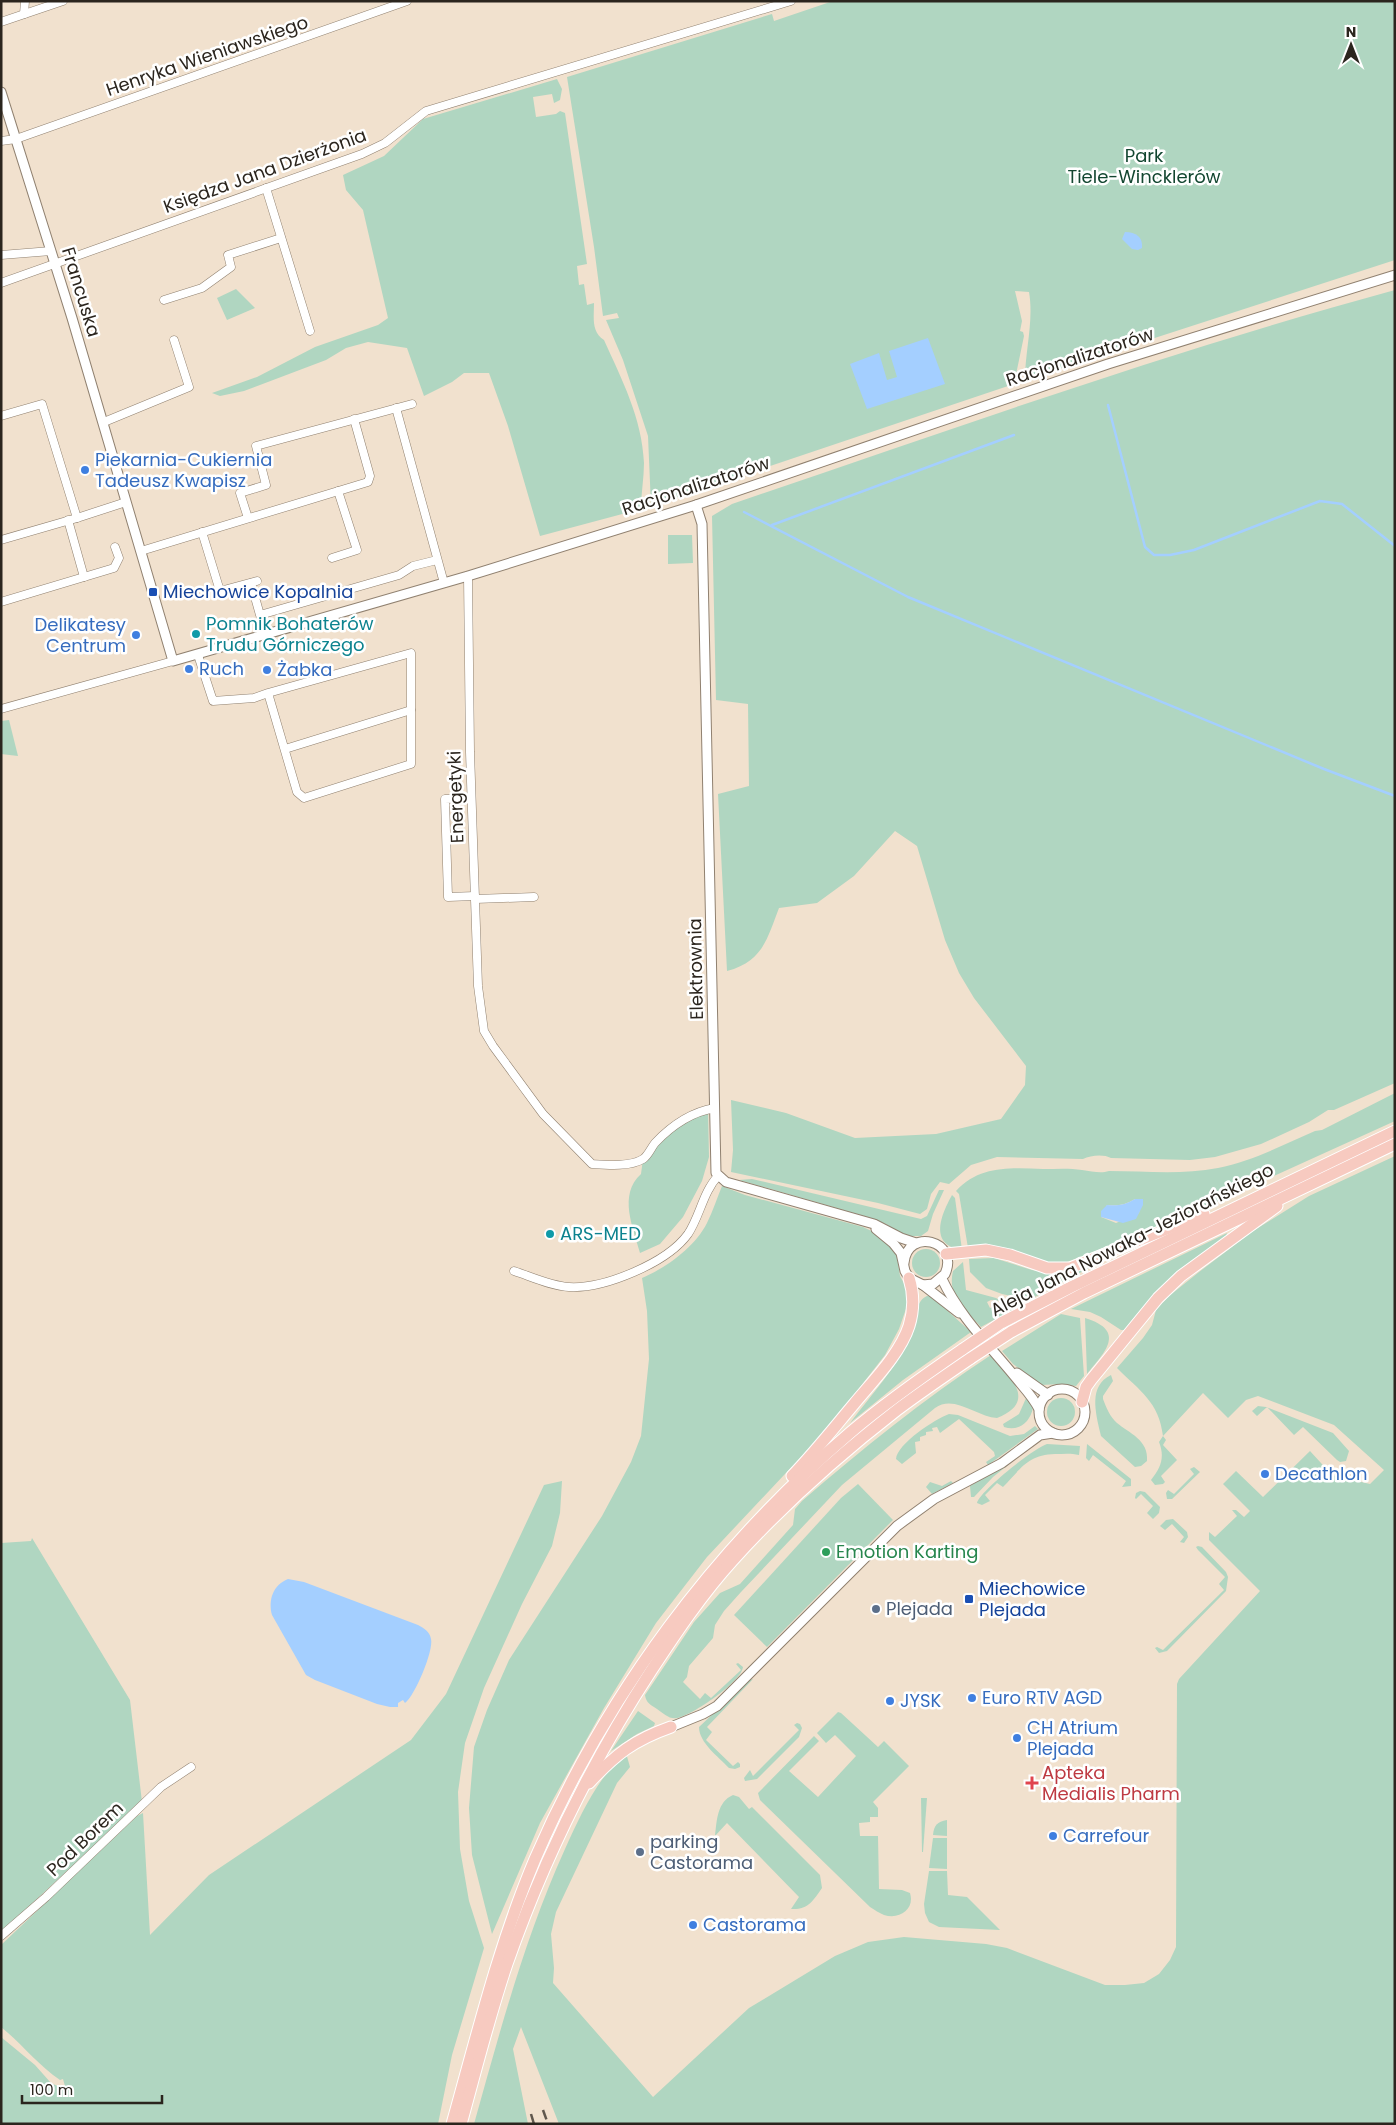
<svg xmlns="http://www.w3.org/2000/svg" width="1396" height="2125" viewBox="0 0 1396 2125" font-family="Poppins,sans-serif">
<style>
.green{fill:#b0d6c1;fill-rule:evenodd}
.water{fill:#a4cfff}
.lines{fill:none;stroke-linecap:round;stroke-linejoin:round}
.stream{stroke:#a4cfff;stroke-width:2.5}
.minor-casing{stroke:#908170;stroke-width:9}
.tertiary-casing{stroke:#908170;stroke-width:11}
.primary-casing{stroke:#fff;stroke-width:13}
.minor{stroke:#fff;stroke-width:8}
.tertiary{stroke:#fff;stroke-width:9}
.primary{stroke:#f7cac0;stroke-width:11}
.rail{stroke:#60574d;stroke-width:2.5;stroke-dasharray:10 5;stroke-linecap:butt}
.primary-bridge-casing{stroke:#fff;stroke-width:13;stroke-linecap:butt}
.primary-bridge{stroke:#f7cac0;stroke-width:11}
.shop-dot{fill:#3f7fe0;stroke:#fff;stroke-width:2}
.transit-dot{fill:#1a4fb4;stroke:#fff;stroke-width:2}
.culture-dot{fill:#0f9aa8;stroke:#fff;stroke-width:2}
.leisure-dot{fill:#2e9e5b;stroke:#fff;stroke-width:2}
.service-dot{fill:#5c6f8a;stroke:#fff;stroke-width:2}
.health-dot{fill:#e0444e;stroke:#fff;stroke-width:2}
.labels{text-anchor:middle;stroke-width:5;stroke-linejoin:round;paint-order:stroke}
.street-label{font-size:18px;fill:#2b251e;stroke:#fff}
.park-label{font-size:18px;fill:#124630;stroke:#fff}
.shop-label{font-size:18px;fill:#366cbe;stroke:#fff;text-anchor:start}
.transit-label{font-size:18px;fill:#164399;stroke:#fff;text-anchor:start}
.culture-label{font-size:18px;fill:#0d838f;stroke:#fff;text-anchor:start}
.leisure-label{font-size:18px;fill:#27864d;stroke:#fff;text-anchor:start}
.service-label{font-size:18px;fill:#4e5e75;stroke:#fff;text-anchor:start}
.health-label{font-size:18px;fill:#be3a42;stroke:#fff;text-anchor:start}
</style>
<rect width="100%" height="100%" fill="#f1e1ce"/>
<g class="green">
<path d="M833,1H1395V260L1025,380C1025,350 1034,321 1029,292L1015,291L1022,321L1020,331L1023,332L1024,336L1014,384L651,506L648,436L623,360L606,320L619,318L617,313L603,316L594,247L567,77L772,14L774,21Z"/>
<path d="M557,79L562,89L560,100L554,103L552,94L533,97L536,117L556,114L560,111L565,113L587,264L577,266L579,285L584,284L587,305L594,303C594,317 591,332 604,340C622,380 642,418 644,463C644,478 641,493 641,509L540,536L508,426L489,373H464L452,382L424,396L407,348L368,342L346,348L326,360L244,391L220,396L212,393L257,377L315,347L378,325L388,318L363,210L346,190L343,175L384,156L423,119Z"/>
<path d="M236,289L255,308L227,320L217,298Z"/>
<path d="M1395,290V1083L1334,1110H1328L1309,1122L1261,1144L1215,1157L1190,1160L1111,1158C1104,1154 1091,1155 1083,1159L997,1157L971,1165L949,1184L940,1182L931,1194L927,1209L920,1214L878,1203L731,1172L733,1150L731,1100L786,1113L855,1138L936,1134L1001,1119L1025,1085L1026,1066L974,998L959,973L945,940L917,846L895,831L854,876L817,903L779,908C767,939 763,961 727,971L718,794L749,786L748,704L716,700L712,516L732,504C952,429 1171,351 1395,290Z"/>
<path d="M668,535H692L693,563L668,564Z"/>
<path d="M9,720L18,756L1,754V721Z"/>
<path d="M1395,1093V1121L1177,1220L1067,1262L1047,1263L968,1248L959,1194L956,1191C980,1165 1011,1168 1043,1169C1056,1169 1070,1168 1082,1170C1092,1171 1100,1174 1109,1171C1145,1171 1182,1175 1218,1168C1252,1161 1283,1145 1315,1131L1322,1130ZM1135,1199L1140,1208L1139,1213L1116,1223L1101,1217L1107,1205C1118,1206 1125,1205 1135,1199Z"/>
<path d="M708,1109L709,1157L702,1181L683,1217L660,1244L640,1253C633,1227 618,1195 641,1174L643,1159L675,1126Z"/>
<path d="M1395,1156V2124H559L521,2027L513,2049L528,2124H474C500,2031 525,1937 565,1849C581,1814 597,1778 626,1753L630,1767L617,1783L556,1912L551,1934L554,1968L553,1983L653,2097L749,2008L835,1956L868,1942L904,1937L986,1944L1007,1948L1105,1985H1125L1144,1983L1159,1974L1170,1960L1176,1947L1177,1684L1179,1679L1260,1591L1209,1540V1532L1215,1537L1237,1516L1232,1510H1236L1244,1517L1250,1511L1223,1484L1236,1471L1263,1497L1310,1451L1332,1475L1370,1484L1384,1470L1334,1425L1258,1396L1246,1400L1228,1418L1203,1393L1163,1436L1166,1440L1163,1445L1177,1460L1161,1476L1165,1482L1163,1484L1155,1485L1151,1480C1161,1468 1165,1457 1159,1442L1163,1436C1159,1402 1140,1391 1117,1368L1143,1338L1152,1325L1156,1310L1169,1296L1199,1272L1253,1231L1309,1196Z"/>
<path d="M752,1179L921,1219L927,1216L939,1190H944L933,1214L928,1231L921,1236H904L886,1224L871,1218L739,1180Z"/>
<path d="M722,1186L745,1195L863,1227L880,1235L890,1245L897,1256L900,1276L908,1291L907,1306L899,1329L885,1355L829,1427L707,1557L656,1623L604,1708L540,1823L492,1934L472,1855L469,1808L474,1747L487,1710L509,1660L602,1516L631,1462L641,1436L649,1359L647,1311L642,1278C666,1268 695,1247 707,1223C713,1211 717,1198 722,1186Z"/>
<path d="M952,1195L955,1198L962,1250C928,1245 941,1215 952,1195Z"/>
<path d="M1227,1233L1225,1240L1145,1305L1124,1330H1121L1101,1317L1090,1312L1071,1309Z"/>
<circle cx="926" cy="1263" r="14"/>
<path d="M994,1258L1032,1270L1056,1274L1104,1260L1029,1300L1002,1294L986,1288L970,1272L969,1259Z"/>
<path d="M963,1262L966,1290L996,1298L1001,1301L991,1300L987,1302L990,1308C1001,1303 1009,1303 1021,1305L981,1327C965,1309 947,1297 953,1271Z"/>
<path d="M930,1295L971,1332L903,1380L850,1423C871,1395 897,1367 912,1335C918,1321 912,1300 930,1295Z"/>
<path d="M1061,1314L1080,1318L1084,1376L1076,1386L1062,1384L1041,1385L1013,1364L1002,1351Z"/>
<path d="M1085,1318C1127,1331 1105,1352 1087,1374Z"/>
<path d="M991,1355C1009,1376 1039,1401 997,1418C977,1417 954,1394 935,1408L842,1485L741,1592L724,1611L715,1625L713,1638L689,1666L687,1677L683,1682L700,1699L705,1693L711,1698L741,1670L736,1664L738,1663L743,1667C741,1682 693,1715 677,1718C670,1720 663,1713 657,1709C651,1705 646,1703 645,1695L694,1622L720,1593L740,1584L793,1525L795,1509L802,1501C862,1449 924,1399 991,1355Z"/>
<path d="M1111,1375L1113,1381L1103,1396V1399C1106,1407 1110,1417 1117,1423C1129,1433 1149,1440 1147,1461L1141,1466L1135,1467L1101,1436L1100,1432C1096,1413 1088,1386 1111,1375Z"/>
<path d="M1027,1396L1033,1408C1030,1422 1019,1432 1004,1427L1003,1424L1019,1414Z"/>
<circle cx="1061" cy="1412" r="14"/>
<path d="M1258,1406L1266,1407L1333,1433L1349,1451L1346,1461L1340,1462L1337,1460L1303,1427L1294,1435L1267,1407L1257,1416L1252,1411Z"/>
<path d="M949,1414L958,1415L1010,1436L1024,1434L1035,1426L1038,1429L988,1465L986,1462L995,1456L994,1452L959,1419L940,1433L937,1427L932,1428L933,1431L926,1432V1435L920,1437V1441L915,1442L916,1453L902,1464L896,1459C897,1444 935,1419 949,1414Z"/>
<path d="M1047,1444L1080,1446L1079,1455C1071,1453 1063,1454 1055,1454C1027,1455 1021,1469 1003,1487L997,1483L985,1495L990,1501L982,1505L977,1503C980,1491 1034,1448 1047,1444Z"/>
<path d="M1087,1444L1131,1479V1486L1122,1487L1126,1481L1093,1455L1089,1461L1086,1458Z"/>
<path d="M1013,1461L993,1477L974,1497H971L970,1486Z"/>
<path d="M1194,1467L1200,1472L1172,1499H1167L1166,1493L1168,1490L1174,1494L1194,1474L1190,1469Z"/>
<path d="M562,1481L560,1513L552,1546L522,1604L484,1688L465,1743L458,1792L460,1849L469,1901L484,1948L452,2055L438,2124H1V2037L35,2065L51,2083L66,2090L63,2079L60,2080C38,2065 22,2044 1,2027V1945L137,1816L143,1813L150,1935L209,1875L411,1740L446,1694L544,1485Z"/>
<path d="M951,1481L953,1483L932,1494L926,1487L930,1482L942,1486Z"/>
<path d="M858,1484L893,1520L767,1647L734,1615L841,1498Z"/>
<path d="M1140,1491L1145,1492L1160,1507L1159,1513L1153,1519L1147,1513L1153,1506L1141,1494L1136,1499L1135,1498L1136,1493Z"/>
<path d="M1173,1519L1187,1532L1188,1537L1184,1543L1180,1542L1184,1537L1172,1524L1165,1530L1160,1526L1166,1520Z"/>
<path d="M32,1538L130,1700L142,1802L1,1932V1543L31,1541Z"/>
<path d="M1198,1546L1202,1547L1226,1572L1228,1577L1226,1591L1167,1651L1159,1653L1155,1648L1157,1647L1163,1650L1224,1590L1219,1584L1225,1577L1198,1550L1196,1547Z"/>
<path d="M753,1679L707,1727L712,1732L706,1740L733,1766L738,1762L740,1764V1767L735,1769L729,1768C719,1757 699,1743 699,1727L749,1680Z"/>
<path d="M638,1711L655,1723L654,1726L637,1734L611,1751Z"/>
<path d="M838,1712L841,1713L878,1747L884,1741L909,1766L873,1802L878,1808V1817H870V1822L859,1823L860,1836H878L879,1889L902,1890L910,1893C915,1909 900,1920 884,1915C879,1913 875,1910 870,1907L760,1800L758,1793L814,1736L819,1741L789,1771L818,1797L856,1756L835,1735L826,1743L817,1733Z"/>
<path d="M797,1723L800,1724L802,1728L799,1737L757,1779L745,1781L744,1778L750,1770L753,1776L799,1730L794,1725Z"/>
<path d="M733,1795L739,1797L749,1809L752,1807L820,1875L822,1888C813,1901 808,1910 791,1909L799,1897L727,1823L715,1836C717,1820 717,1802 733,1795Z"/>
<path d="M921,1798H927L923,1852H922Z"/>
<path d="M947,1820V1836L933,1835C934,1825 937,1822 947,1820Z"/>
<path d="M933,1838H947V1869L929,1868Z"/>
<path d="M929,1871H947L948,1895L967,1897L1000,1930L939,1927L929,1922L925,1913L924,1904Z"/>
</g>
<g class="water">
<path d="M1125,232C1136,232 1143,237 1142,248L1138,250L1132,249L1122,239Z"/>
<path d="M928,338L945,384L867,409L850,364L879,353L887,380L897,377L889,351Z"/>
<path d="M1135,1199H1143V1205L1136,1219L1123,1223L1101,1217V1211L1107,1205C1118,1206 1125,1205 1135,1199Z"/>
<path d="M288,1579L304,1582L418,1625C424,1628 430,1632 431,1639C434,1650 415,1696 405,1703L403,1700L398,1703V1707H390L377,1704L315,1680L306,1675L272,1615C268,1600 273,1585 288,1579Z"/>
</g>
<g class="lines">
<g class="stream">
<path d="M1108,405L1145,547L1154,555H1170L1194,550L1320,501L1342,504L1395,546"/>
<path d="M744,512L908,597L1324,769L1395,796"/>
<path d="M772,525L1014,435"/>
</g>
<g class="minor-casing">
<g id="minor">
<path d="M24,14L25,1"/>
<path d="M1,22L63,1"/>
<path d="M1,141L16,139L407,1"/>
<path d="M266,188L310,331"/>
<path d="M1,255L51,251"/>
<path d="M1,283L362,154L385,143L426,111L791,1"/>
<path d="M164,300L202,288L231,267L228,255L281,238"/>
<path d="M396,408L444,583"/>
<path d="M1,416L42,404L77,518L1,540"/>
<path d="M104,422L189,387L174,340"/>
<path d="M77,518L126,502"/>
<path d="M248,518L240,493L266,485L256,446L412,404"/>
<path d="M68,520L84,577"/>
<path d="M202,532L220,591L257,581"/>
<path d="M141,551L368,482L370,476L354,419"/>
<path d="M332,558L357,550L338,491"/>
<path d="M468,576L470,752L475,899L478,986L484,1031L493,1046L543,1114L592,1164C607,1165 630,1167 643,1159C648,1156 651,1148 655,1143C671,1126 691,1112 715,1108"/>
<path d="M251,583L260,615L399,575L413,566L437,560"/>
<path d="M1,602L114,568L119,558L115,547"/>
<path d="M198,655L213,701L254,698L268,693L411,653V764L304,798L297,792L268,693"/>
<path d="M1,709L173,661"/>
<path d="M285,749L411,710"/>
<path d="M471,798L445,799L448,897L475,896"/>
<path d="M475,899L534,897"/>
<path d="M514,1271C532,1277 551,1286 569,1287C604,1289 667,1263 688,1234C700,1216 703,1192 718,1176"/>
<path d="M1,1936L46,1897L161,1787L191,1767"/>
</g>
</g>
<g class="tertiary-casing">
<g id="tertiary">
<path d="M1,92L72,318L173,661L468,576L696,505L1108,364L1395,275"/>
<path d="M696,505L702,524L716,1173L726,1182L874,1224L901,1238L916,1243"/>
<path d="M876,1229L893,1243L901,1253L905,1271L909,1278L923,1285L959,1313"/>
<path d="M904,1263C907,1227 960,1240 945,1274L933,1284L923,1285"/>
<path d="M942,1279C960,1317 990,1346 1016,1378C1025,1389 1033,1397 1039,1409"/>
<path d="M1017,1373L1048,1395"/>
<circle cx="1062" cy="1412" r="23"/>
<path d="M671,1727L703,1714L717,1706L897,1526L934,1499L1002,1463L1040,1435L1053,1433"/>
</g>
</g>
<g class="primary-casing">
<g id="primary">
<path d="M946,1254L986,1250L1010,1255L1047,1268H1070L1204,1214"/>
<path d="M1001,1323L1071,1287L1395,1131"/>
<path d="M1011,1332L1084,1293L1395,1144"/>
<path d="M1082,1402L1086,1387L1091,1380L1158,1298L1181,1276L1277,1206"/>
<path d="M792,1476C814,1453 833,1429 854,1404C872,1382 900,1354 909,1326C914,1310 914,1294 909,1278"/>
<path d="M589,1783C616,1754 634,1740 671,1727"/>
<path d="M452,2124C477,2035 499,1944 535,1859C606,1694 715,1548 851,1432C886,1402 925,1375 963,1349"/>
<path d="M461,2124C476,2070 489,2017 507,1964C543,1861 591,1763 651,1671C676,1633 702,1594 733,1560C782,1506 839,1455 897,1410C921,1392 946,1375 971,1358"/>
</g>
</g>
<use href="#minor" class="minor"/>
<use href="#tertiary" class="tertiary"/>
<use href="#primary" class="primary"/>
<g class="rail">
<path d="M543,2110L548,2124"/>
<path d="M531,2114L534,2124"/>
</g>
<g class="primary-bridge-casing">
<g id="primary-bridge">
<path d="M963,1349L1001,1323"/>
<path d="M971,1358L1011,1332"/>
</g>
</g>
<use href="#primary-bridge" class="primary-bridge"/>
</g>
<g class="shop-dot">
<circle cx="85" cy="470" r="5"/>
<circle cx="136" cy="635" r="5"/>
<circle cx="189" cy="669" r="5"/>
<circle cx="267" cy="670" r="5"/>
<circle cx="1265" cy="1474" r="5"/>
<circle cx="972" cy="1698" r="5"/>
<circle cx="890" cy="1701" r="5"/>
<circle cx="1017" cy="1738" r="5"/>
<circle cx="1053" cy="1836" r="5"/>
<circle cx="693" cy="1925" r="5"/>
</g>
<g class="transit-dot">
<rect x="148" y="587" width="10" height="10" rx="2.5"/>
<rect x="964" y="1594" width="10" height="10" rx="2.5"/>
</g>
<g class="culture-dot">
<circle cx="196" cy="634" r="5"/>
<circle cx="550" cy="1234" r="5"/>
</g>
<circle class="leisure-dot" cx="826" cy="1552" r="5"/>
<g class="service-dot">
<circle cx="876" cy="1609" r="5"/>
<circle cx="640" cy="1852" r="5"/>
</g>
<path class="health-dot" d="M1029.5 1775.5h5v5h5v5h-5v5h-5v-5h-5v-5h5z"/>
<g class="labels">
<g class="street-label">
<text transform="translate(207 56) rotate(-19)" y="6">Henryka Wieniawskiego</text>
<text transform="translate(265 171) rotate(-20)" y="6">Księdza Jana Dzierżonia</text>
<text transform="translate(81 292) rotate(73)" y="6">Francuska</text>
<text transform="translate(1080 357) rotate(-18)" y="6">Racjonalizatorów</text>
<text transform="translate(696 486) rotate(-18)" y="6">Racjonalizatorów</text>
<text transform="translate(456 797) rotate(-92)" y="6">Energetyki</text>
<text transform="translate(696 969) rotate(-91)" y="6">Elektrownia</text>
<text transform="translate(1132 1240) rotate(-27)" y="6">Aleja Jana Nowaka-Jeziorańskiego</text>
<text transform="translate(85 1839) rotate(-44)" y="6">Pod Borem</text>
</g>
<g class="park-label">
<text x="1144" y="162">Park<tspan x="1144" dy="21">Tiele-Wincklerów</tspan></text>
</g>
<g class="shop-label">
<text x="95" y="466">Piekarnia-Cukiernia<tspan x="95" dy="21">Tadeusz Kwapisz</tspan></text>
<text x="126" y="631" text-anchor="end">Delikatesy<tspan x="126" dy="21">Centrum</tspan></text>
<text x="199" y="675">Ruch</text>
<text x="277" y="676">Żabka</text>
<text x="1275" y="1480">Decathlon</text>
<text x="982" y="1704">Euro RTV AGD</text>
<text x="900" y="1707">JYSK</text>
<text x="1027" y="1734">CH Atrium<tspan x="1027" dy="21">Plejada</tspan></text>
<text x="1063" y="1842">Carrefour</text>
<text x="703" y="1931">Castorama</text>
</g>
<g class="transit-label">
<text x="163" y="598">Miechowice Kopalnia</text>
<text x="979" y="1595">Miechowice<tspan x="979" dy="21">Plejada</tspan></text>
</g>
<g class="culture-label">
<text x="206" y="630">Pomnik Bohaterów<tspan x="206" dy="21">Trudu Górniczego</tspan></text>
<text x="560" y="1240">ARS-MED</text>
</g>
<g class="leisure-label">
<text x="836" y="1558">Emotion Karting</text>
</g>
<g class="service-label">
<text x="886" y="1615">Plejada</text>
<text x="650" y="1848">parking<tspan x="650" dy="21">Castorama</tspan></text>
</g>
<g class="health-label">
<text x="1042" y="1779">Apteka<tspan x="1042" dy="21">Medialis Pharm</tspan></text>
</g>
</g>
<rect width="1396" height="2125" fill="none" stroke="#2b251e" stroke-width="5"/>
<g transform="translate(1351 45)" stroke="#ffffff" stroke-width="4" paint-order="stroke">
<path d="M0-4L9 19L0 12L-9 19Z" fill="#2b251e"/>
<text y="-8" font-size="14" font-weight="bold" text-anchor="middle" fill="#2b251e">N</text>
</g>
<path d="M22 2095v8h140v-8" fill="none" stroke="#2b251e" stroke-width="2.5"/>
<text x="30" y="2095" font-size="15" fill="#2b251e" stroke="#ffffff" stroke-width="4" paint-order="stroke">100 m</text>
</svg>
